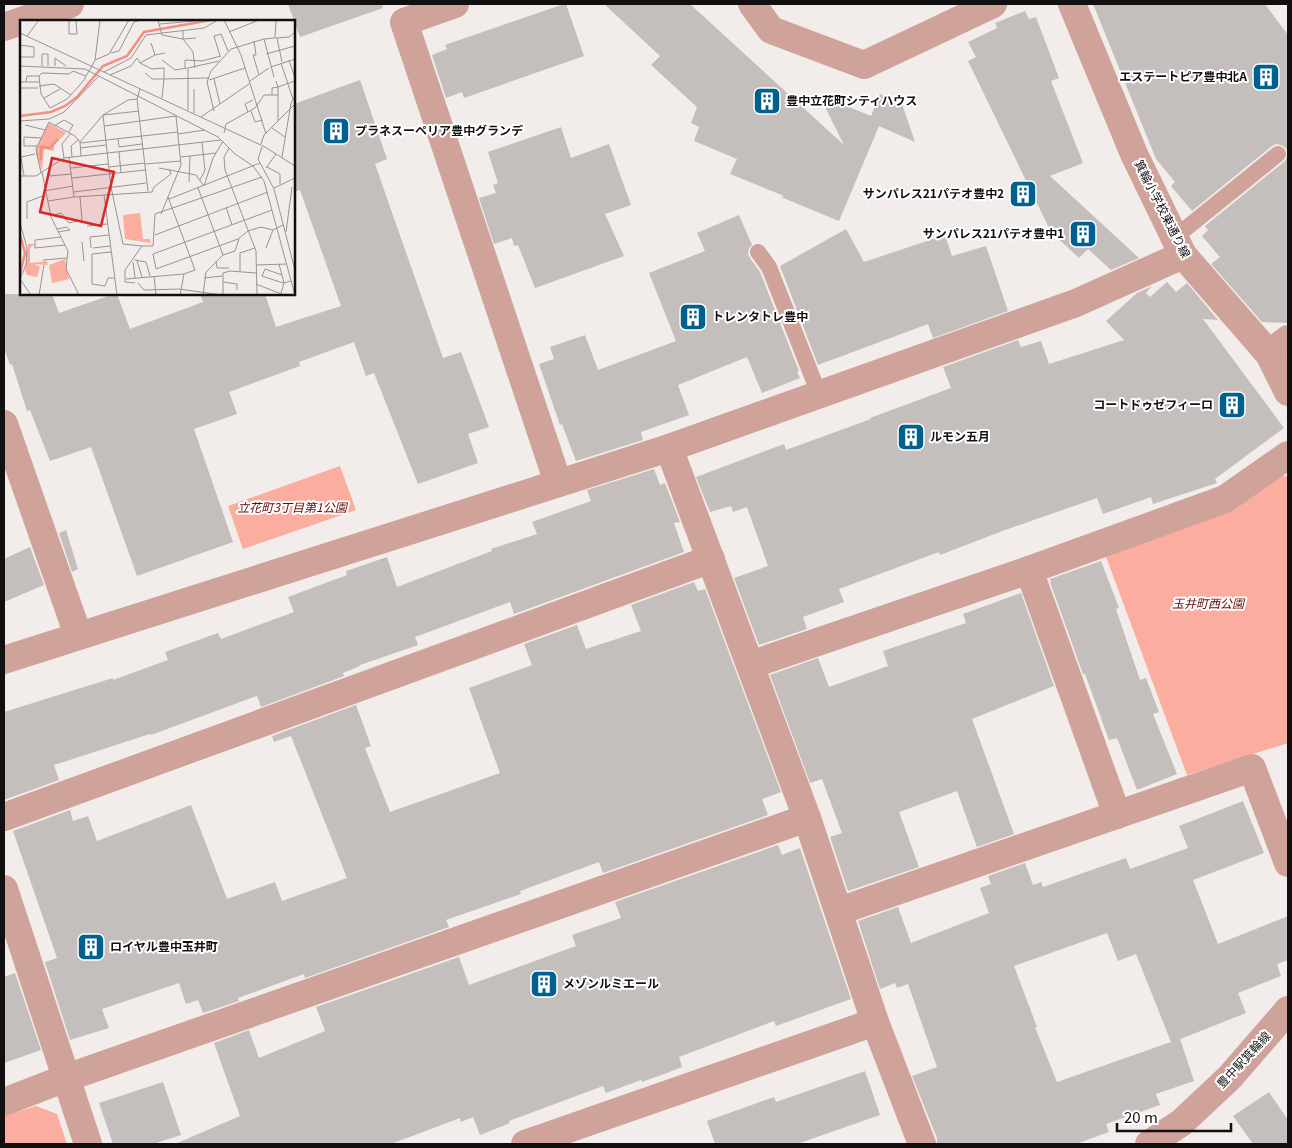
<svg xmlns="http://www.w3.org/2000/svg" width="1292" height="1148" viewBox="0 0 1292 1148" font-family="Georgia,'Noto Sans JP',serif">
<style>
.green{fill:#fbad9f}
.building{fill:#c4bebd;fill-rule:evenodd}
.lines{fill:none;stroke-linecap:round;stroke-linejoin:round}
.lane{stroke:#cfa29a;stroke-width:16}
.street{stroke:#cfa29a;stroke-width:28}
.labels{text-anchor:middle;stroke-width:4;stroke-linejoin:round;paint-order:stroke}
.poi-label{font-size:12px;font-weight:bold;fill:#110f0f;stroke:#fff;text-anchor:start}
.street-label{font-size:12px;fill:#110f0f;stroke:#fff}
.park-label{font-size:12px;font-style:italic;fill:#630903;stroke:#fff}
.inset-river{fill:none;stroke:#f39080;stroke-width:2.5}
.inset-road{fill:none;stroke:#989493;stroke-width:1}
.view{fill:#d62828;fill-opacity:0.15;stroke:#d62828;stroke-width:2.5}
.inset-edge{fill:none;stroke:#110f0f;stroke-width:2.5}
</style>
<rect width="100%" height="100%" fill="#f2eceb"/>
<g class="green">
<path d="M340,466L356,510L243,549L228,506Z"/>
<path d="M1276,474L1288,477V743L1187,775L1105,554Z"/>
<path d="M36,1106L57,1114L67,1144H4V1116Z"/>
</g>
<g class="building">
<path d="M288,4H382L383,8L300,37Z"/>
<path d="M564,4H566L584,56L464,98L462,92L446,98L432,55L447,49L445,45Z"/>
<path d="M604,4H690L844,145L819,95L871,116L880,94L902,104L915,142L879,126L839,221L781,197L784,196L730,174L737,159L694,141L699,127L691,123L697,107L651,65L660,56Z"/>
<path d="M1093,4H1265L1288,35V323L1262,322L1211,264L1220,257L1202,236L1208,230L1205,226L1285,161L1287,157L1288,152L1286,148L1281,145L1276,144L1272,146L1192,211L1171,186L1175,182L1156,159Z"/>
<path d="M1025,11L1029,19L1036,17L1059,78L1051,81L1083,163L1050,176L1139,258L1111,270L1088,249L1079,258L1051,232L968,61L976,57L968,42L997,28L995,23Z"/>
<path d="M360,80L387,159L375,164L443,358L461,352L489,427L468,434L478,463L418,484L374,373L366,376L354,342L299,362L300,366L229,392L237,414L194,429L233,542L137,576L91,447L50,461L30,410L27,411L12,364L10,365L4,348V294H52L59,313L114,294H117L130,329L203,302L200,294H265L276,327L341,306L300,190L294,192V104Z"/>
<path d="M561,127L571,158L609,144L631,205L605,214L624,256L535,288L518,245L514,246L512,238L494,244L479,198L496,193L493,185L498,183L488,152Z"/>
<path d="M739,215L752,245L749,248L748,254L750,258L760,272L799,371L797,372L800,378L762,393L747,357L678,385L689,415L641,432L643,440L576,461L562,424L560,425L539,364L554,359L550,347L585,335L598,370L676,341L649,273L705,251L697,233Z"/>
<path d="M846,229L864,262L945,235L952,256L986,246L1008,311L933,338L928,324L818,365L780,266Z"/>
<path d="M1167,282L1176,292L1187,283L1218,320L1203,319L1284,428L1215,479L1217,483L1153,504L1151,497L1103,514L1097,498L1005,530L940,555L939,552L839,589L844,602L803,617L807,629L759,645L734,578L768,566L747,507L733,512L731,506L710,512L696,477L784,444L786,450L871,419L870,418L951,388L943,367L1018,340L1021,347L1041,341L1049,364L1124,340L1106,321L1137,293L1152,286L1146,293L1150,297Z"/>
<path d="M654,469L660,485L665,483L680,522L674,523L684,552L514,614L510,602L415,637L418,645L360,665V666L343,673L344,676L261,707L257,696L151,735L150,734L54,765L59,780L4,800V712L113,678V680L168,660L165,652L218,633L221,639L294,612L288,597L347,575L346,571L387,557L397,587L492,551L491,549L537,534L532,522L591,501L587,490Z"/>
<path d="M66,530L78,569L72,572L59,533Z"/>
<path d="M30,547L44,585L4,602V559Z"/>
<path d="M1101,561L1119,608L1116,609L1140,680L1146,678L1159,712L1153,714L1177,774L1137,790L1117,738L1109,740L1085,674H1083L1050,582H1051L1050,579Z"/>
<path d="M694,582L698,591L705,589L781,792L762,799L768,815L603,873L599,862L520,891L521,894L446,920L449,927L305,978L304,974L238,998L239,1001L203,1013L198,1000L186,1004L179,983L102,1009L109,1028L70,1040L45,962L57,958L13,831L70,810L73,821L88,816L97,841L191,805L227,899L275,882L282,901L347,878L291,736L274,742L272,736L356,705L371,746L365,748L390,812L500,773L469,688L532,665L524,644L577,625L586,649L641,631L631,605Z"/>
<path d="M1021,593L1054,686L972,719L1014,834L977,847L957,791L899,812L919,867L848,891L830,837L842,833L822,779L810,783L770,675L818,658L829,687L888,666L883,651L966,623L963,614Z"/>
<path d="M1243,801L1264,853L1193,880L1218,944L1288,916V960L1277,964L1281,976L1238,993L1246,1013L1178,1040L1180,1039L1194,1081L1156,1094L1160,1105L1106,1124L1109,1132L1076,1144H937V1138L912,1076L937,1067L908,984L897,988L895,983L880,989L858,921L898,907L911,943L989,913L980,888L991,884L988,876L1025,863L1033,885L1041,882L1043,887L1126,858L1130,869L1188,848L1179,826ZM1107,933L1118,961L1136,954L1171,1042L1057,1082L1035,1027H1037L1014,966Z"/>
<path d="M778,845L782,855L800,848L851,999L776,1026L774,1021L679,1057L682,1067L664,1074L642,1082L641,1080L606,1093L603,1086L509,1121L510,1123L480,1135L473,1117L461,1122L460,1118L391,1144H175L240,1116L214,1043L249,1030L259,1058L325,1031L316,1007L459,957L469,985L576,946L572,935L621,918L615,902Z"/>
<path d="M15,973L41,1050L4,1063V977Z"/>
<path d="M865,1071L880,1115L797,1144H715L707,1121L774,1097L776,1102Z"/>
<path d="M163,1082L181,1135L153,1144H113L99,1103Z"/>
<path d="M1269,1092L1288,1120V1144H1253L1233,1116Z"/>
</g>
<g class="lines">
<g class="lane">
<path d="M1174,238L1278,154"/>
<path d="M758,252L769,267L819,394"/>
</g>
<g class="street">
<path d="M455,4L404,22L558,483"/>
<path d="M752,4L771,30L864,65L993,4"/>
<path d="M1072,4L1134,154L1183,255L1269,354L1288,392"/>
<path d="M4,27L70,4"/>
<path d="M1269,354L1288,339"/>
<path d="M4,424L78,635"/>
<path d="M1029,570L1117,815"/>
<path d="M4,660L669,448"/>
<path d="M750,665L1029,570L1225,499L1288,455"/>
<path d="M4,817L711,559"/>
<path d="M4,889L88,1144"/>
<path d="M839,911L1252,768L1288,863"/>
<path d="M4,1102L66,1078L807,818"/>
<path d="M525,1144L875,1022"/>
<path d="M922,1144L875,1022L807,818L669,448L1076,303L1183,255"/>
<path d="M1149,1144L1181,1123L1230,1077L1288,1010"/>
</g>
</g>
<defs>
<g id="building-square" transform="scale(1.4375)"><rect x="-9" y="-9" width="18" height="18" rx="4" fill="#006191" stroke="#fff"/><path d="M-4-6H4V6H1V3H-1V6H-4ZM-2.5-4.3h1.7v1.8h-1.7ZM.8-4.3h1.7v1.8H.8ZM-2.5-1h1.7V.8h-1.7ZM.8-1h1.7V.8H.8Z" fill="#fff"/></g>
</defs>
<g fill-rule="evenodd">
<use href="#building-square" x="1266" y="77"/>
<use href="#building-square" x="767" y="101"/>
<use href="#building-square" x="336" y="131"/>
<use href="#building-square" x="1023" y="194"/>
<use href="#building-square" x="1083" y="234"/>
<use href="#building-square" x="693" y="317"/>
<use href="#building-square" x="1232" y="405"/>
<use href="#building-square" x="911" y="437"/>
<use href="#building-square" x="91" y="947"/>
<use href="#building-square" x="544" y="984"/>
</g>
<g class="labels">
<g class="poi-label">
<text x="1247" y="81" text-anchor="end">エステートピア豊中北A</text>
<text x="786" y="105">豊中立花町シティハウス</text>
<text x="355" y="135">プラネスーペリア豊中グランデ</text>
<text x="1004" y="198" text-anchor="end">サンパレス21パテオ豊中2</text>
<text x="1064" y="238" text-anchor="end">サンパレス21パテオ豊中1</text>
<text x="712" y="321">トレンタトレ豊中</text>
<text x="1213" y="409" text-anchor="end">コートドゥゼフィーロ</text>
<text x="930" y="441">ルモン五月</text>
<text x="110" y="951">ロイヤル豊中玉井町</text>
<text x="563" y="988">メゾンルミエール</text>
</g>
<g class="street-label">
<text transform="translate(1162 209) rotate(63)" y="4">箕輪小学校東通り線</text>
<text transform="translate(1244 1060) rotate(-47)" y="4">豊中駅箕輪線</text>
</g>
<g class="park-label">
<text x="292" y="512">立花町3丁目第1公園</text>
<text x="1208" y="608">玉井町西公園</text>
</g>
</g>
<g transform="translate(20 20)">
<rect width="275" height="275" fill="#f2eceb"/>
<path d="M29,103L46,113L34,125V131L24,129L22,151L16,134L17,126ZM120,193L123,219H130L131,223L105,219L103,195ZM8,224H15L10,228V243L27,241L28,245L15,244L20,247L17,257L7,255L5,251ZM45,239L49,259L32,263L29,245Z" fill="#fbad9f"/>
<path class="inset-river" d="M0,96L31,92L45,86L57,77L83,46L107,36L124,12L191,0M21,140V127L30,128L38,119M0,215L5,233L0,254"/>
<path class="inset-road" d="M49,0V14H57L56,0M138,0L142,15L163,19L176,18M204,0L221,35L246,114M140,4L185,0M163,10V19L173,32L175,48M209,12L239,0M0,13L245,127L275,146M7,16L19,0M256,18L269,17L275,12M257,18L262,42M234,21L236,35H233L239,55M131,23L135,35L145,33M0,25L14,27V37H0M91,33L99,31L114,2L121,0M246,34L275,26M200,36L194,16L201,14L208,31M75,40L89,34L109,0M142,40L155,50L167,48M269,40L275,58M120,43L132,49L144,48V59H132L125,53M261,43L273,79M0,46L65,49L198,117L215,134L233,146L244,161L275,275M22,46V34H28V46M35,46V38L46,46M251,47L275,39M165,48V40L182,41L201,36M84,52L111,38L126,15L184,8L198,0M90,55L111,46L117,38L120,43L135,35M66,56L53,51L49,54L22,53L19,56L21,74L30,88L47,79L59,66L64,60L66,56L72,46L75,40L80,0M254,57L244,19L255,18L256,0M194,59L200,84M189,60L225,48M230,61L249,48M256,61L258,67L275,61M0,62H19M6,62L7,56H19M19,66L34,64L51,75M0,68H18M120,69L117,79L128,171M24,78L40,69M142,78L144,59L189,58M168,90V48L199,41M194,91L187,62L191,51L211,29L244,19M231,91L235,102L243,100M228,92L225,84L233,80M174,93V69M83,95L91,167L103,224L122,226M84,95L119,91M181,97L229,64M0,101L29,99L44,92L79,56M258,101V75M29,102L55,116L60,122L61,136M5,105L25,110M34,106L44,100L53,105L49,112M84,106L156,96L161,145L141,194M252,108L265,117M204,113L206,104L235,88L244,75H258V67L252,68V75M158,114L185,110M98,119L99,127L122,124M60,122L83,95L108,80L117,79M60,123L158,112M241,124L244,115L275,84M17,126H4V117L21,118M242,127L238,139L254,169L275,250M60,128L86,125M209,128L204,137L205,150L236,231L237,275M99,132L101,153M52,137L51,126L58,120M161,137L196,133M262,137L271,83L275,76M44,138L42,124L51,113M125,144L161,141M29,146L30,156L51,154M89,147L125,143M247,147L260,154V164M51,148L88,144M139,148L176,155L184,166L193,138L203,121M246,148L256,134M22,152L31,197L48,231L46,249L59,275M21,153L16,129L29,102M0,156H16L44,138L201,120M4,156L1,137L15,134M52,158L125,150M180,160L185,150L182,123M169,162L170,136M178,168L203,235M254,168L275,158M24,171L53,166M54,172L126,163M84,175L97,275M54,177L132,172L134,167L151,154L149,149M149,179L240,143M28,181L54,177L49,137M206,187L212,205M252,190L133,234L136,249L218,219L228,211L241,207L253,210L263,205M31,196L41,193L49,203L62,200L60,177M7,199V182L25,175M0,203L7,228L6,245L0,259M67,206L87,204M37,209L47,207L50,210L38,212M266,212L272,167M135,215L248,172M41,217L15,220V228L45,225M62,222L64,241M71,228L70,217L89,215M73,228L90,226M246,228L253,210M91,232L72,234V264L85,266L88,258H95M23,240L47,238M115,240L126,242L130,256M117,241L122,257M196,241L197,248H209M113,242L115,258M259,244L264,263L261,273M236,245L267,244M220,251V233L235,228M262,255L245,249L242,256L263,263L271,261M134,256L136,275M184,258L202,256M0,259L11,275M106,259L164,254L175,250L148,177M203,262L217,264V270M115,263L105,262V250L122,226H133L135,194L242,157M118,263L124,270L159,269L202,275M236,264L264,275M19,275L24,245M160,275L164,254M183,275L186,252L203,235L215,231L219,219M203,275V253L210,251L236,253"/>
<path class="view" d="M32,138L94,152L81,206L20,192Z"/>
<rect width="275" height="275" class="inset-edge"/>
</g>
<rect width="1292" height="1148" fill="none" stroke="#110f0f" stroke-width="10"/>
<path d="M1117 1123v8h114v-8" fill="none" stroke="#110f0f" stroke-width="2.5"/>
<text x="1124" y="1123" font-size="15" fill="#110f0f" stroke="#ffffff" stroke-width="4" paint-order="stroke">20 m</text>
</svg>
